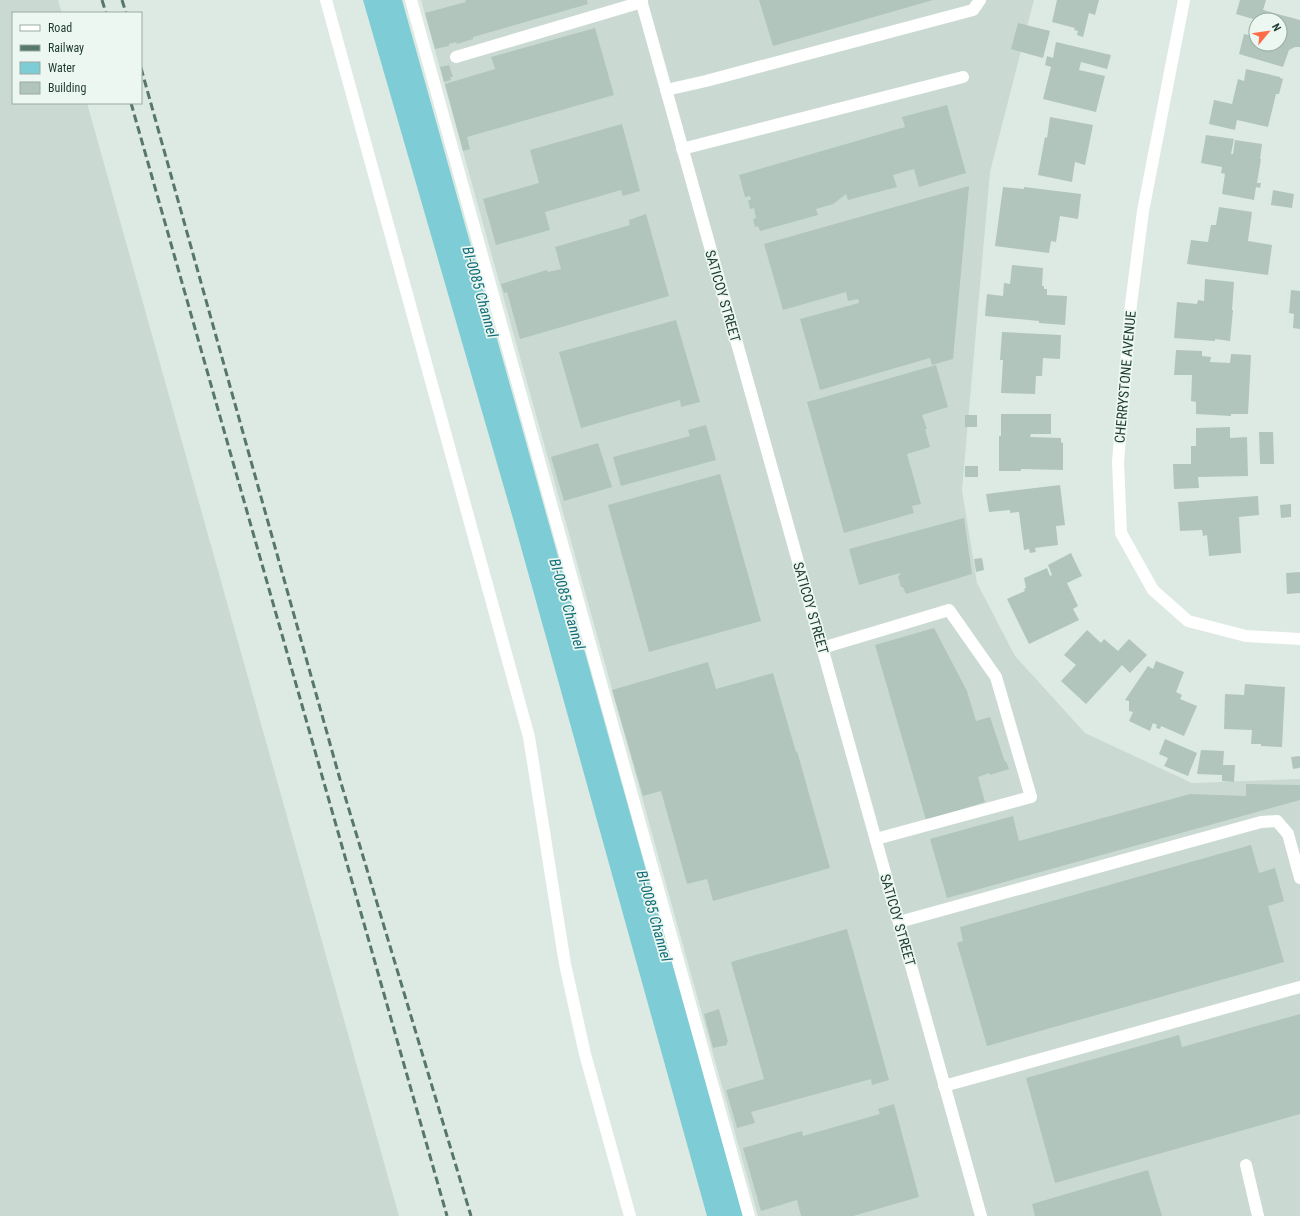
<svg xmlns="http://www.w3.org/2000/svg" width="1300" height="1216" viewBox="0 0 1300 1216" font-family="'Roboto Condensed',sans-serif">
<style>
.built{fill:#cadad2}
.water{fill:#7eccd5}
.building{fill:#b1c5bc;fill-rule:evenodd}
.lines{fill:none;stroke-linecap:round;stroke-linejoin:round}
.minor{stroke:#fff;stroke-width:12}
.rail{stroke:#57766c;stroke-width:3;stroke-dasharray:8 4;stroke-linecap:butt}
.labels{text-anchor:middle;stroke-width:3.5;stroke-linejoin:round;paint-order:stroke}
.street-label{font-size:14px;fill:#1d3a31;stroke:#ecf7f1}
.water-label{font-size:15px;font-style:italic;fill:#136e7a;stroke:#ecf7f1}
</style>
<rect width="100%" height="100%" fill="#dceae3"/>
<g class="built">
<path d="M0,0H58L62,13H13V103H87L399,1216H0Z"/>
<path d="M421,0H1034L990,172L962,490L977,583L1015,656L1085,733L1192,783L1300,779V1216H758Z"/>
</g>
<path class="water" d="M363,0H402L743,1216H707L514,522Z"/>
<g class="building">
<path d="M465,0H587L588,4L473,37V39L457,44L456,42L449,44V46L435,49L425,13L466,2Z"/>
<path d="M759,0H933L773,46Z"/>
<path d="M1057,0H1099L1095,15L1089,13L1083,37L1077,35L1078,31L1074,30L1075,28L1052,22Z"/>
<path d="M1240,0H1266L1263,10L1300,20V47H1295L1289,50L1283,67L1239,54L1244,34L1249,35L1253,19L1236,14ZM1256,20H1280V44H1256Z"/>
<path d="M1018,23L1050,31L1043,58L1011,49Z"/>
<path d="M595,28L614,95L467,137L470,149L463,151L445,84L495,69L491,57Z"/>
<path d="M1056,42L1111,55L1107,69L1081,62L1079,70L1105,76L1096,112L1043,99L1051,67L1045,65L1047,56L1053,58Z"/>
<path d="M449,65L453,77H450L451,80L444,82L440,67Z"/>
<path d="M1246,69L1280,77V78L1283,79L1279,94H1276L1268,127L1237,120L1235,130L1209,124L1214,100L1232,104L1238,79L1244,81Z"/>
<path d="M947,105L966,173L919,187L914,169L893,175L897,187L848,200L846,194L833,204L816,209L818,215L760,231L758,226L755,227L753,219L756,218L754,208L750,209L748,200H751L750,196L745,197L739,175L905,127L902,117Z"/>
<path d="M1050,117L1093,125L1085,165L1075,162L1072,182L1038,175L1045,137L1047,138Z"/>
<path d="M622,124L640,191L623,196L621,190L545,212L550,230L496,245L483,199L539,183L530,150Z"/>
<path d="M1206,135L1234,139L1231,154H1233L1235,140L1262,144L1260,159H1261L1257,183H1261L1260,188L1256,187L1254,200L1222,194L1225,174L1221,173L1222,167L1201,163Z"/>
<path d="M969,186L953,359L932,365L930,358L820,390L800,319L859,303L858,299L848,301L846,292L783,310L764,244Z"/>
<path d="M1003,187L1024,189V187L1081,194L1078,219L1060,216L1056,242L1051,241L1049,253L995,246Z"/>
<path d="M1273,190L1294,194L1292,208L1271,205Z"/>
<path d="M1219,207L1252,212L1248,241L1272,245L1268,275L1187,264L1191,240L1208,242L1211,225H1216Z"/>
<path d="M646,214L669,296L520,339L507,292L504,293L501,284L547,270L548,272L561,269L555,247L630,225L629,220Z"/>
<path d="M1012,265L1043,268L1042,286H1044V289H1047V295L1067,296L1065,325L1039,323V321L985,316L987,294L1003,296L1004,283L1010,284Z"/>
<path d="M1205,279L1234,282L1232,310H1233L1230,341L1215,339V341L1174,338L1177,302L1197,304L1198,300L1204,301Z"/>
<path d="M1291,290L1300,291V329L1293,328L1294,314L1289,313Z"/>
<path d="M676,320L700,402L681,407L680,400L581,428L559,352Z"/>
<path d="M1002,332L1061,335L1060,359L1043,358L1042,376H1036L1035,394L1001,393L1003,360H1000Z"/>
<path d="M1176,350L1202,351V356L1211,357L1210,362L1230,363L1231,354L1251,355L1248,414H1231V416L1196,414V402L1191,401L1192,375H1174Z"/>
<path d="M936,365L948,407L922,415L927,429H925L930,447L907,454L921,504L912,506L914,513L844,533L807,402Z"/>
<path d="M1001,414H1051V434H1031L1030,437L1061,438V442L1063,443V470L1021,469V471H999V436H1001Z"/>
<rect x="965" y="415" width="12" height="12"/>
<path d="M706,425L716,460L621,486L613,457L690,436L688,430Z"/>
<path d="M1230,427V438L1247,437L1248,476L1198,477L1199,488L1174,489L1173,464H1191V446H1196V428Z"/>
<path d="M1259,432H1273L1274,464H1260Z"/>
<path d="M598,443L612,487L564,501L551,457Z"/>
<rect x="965" y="466" width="13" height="11"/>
<path d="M720,474L761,621L649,652L608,505Z"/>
<path d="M1060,485L1065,525L1056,526L1058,545L1035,548L1036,552L1030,553L1029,549L1024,550L1019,512L1010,513V510L989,512L986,494Z"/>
<path d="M1258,496L1259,515L1239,517L1241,553L1209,556L1207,535L1203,536L1202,530L1180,531L1178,502Z"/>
<path d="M1291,504V517L1281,518L1280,505Z"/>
<path d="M964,518L972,574L906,594L903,587H901L898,576L900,575V573L859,585L849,549Z"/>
<path d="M1071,553L1082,576L1067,583L1078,606L1073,609L1079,620L1029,644L1007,599L1025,591L1024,589L1026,588L1024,578L1047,568L1050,576L1052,575L1048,565Z"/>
<path d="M982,558L984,570L976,572L974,559Z"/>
<path d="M1300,572V593L1287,594L1286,573Z"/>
<path d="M934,628L967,691L976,721L990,717L1005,762L1006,761L1009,769L990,775L989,773L978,777L985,802L926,820L875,645Z"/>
<path d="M1087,630L1101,643L1104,639L1118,651L1129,639L1147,655L1130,673L1122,665L1086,704L1061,681L1076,665L1064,655Z"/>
<path d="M1156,661L1184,672L1176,692L1182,695L1180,699L1197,706L1184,736L1161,726L1160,729L1156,728L1157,725L1153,723L1150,731L1129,721L1133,712L1129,711V701L1125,700L1148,666L1153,669Z"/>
<path d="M708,662L716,689L773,673L796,752L797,751L830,868L713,901L707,879L687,884L661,791L643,796L612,690Z"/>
<path d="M1245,684L1285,687L1282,747L1261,746V744H1251L1252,730L1224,729L1225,694L1244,695Z"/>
<path d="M1165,739L1197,753L1188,776L1164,766L1168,758L1159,754Z"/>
<path d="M1201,750L1224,751L1223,765H1235L1234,782L1222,781V775L1197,774Z"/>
<path d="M1300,756V767L1299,768L1293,769L1291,757Z"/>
<path d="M1246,784L1300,785V800L947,898L930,839L1013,816L1019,841L1190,794L1246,796Z"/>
<path d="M1251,845L1259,873L1275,868L1284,901L1268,906L1284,962L987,1046L957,943L963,941L960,927Z"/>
<path d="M847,929L889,1080L872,1085L871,1079L751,1112L755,1123L737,1128L726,1090L764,1079L731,962Z"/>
<path d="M719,1009L728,1042H727V1045L713,1048L704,1014Z"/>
<path d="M1300,1014V1114L1055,1183L1026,1078L1179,1035L1182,1047Z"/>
<path d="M894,1104L919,1197L853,1216H801L797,1200L761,1211L743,1148L802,1131L803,1136L880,1114L878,1109Z"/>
<path d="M1148,1170L1162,1216H1035L1032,1204Z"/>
</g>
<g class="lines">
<g class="minor">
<path d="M326,0L529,737L565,964L585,1054L630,1216"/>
<path d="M411,0L749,1216"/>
<path d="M641,0L981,1216"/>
<path d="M1184,0L1143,211L1131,304L1118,462L1121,533L1153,590L1188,621L1246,636L1300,639"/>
<path d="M456,57L642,2"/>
<path d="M666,90L706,81L973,10L980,0"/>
<path d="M682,149L963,77"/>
<path d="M822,648L949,610L996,677L1031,797L876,839"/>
<path d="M899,922L1261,822L1277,821L1288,834L1300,878"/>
<path d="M944,1086L1300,987"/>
<path d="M1246,1165L1258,1216"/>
</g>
<g class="rail">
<path d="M102,0L106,13"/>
<path d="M122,0L126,13"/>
<path d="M141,68L341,783L471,1216"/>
<path d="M131,103L447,1216"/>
</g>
</g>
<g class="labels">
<g class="street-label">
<text transform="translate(723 296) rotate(74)" y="5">SATICOY STREET</text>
<text transform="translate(1125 377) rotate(-85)" y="5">CHERRYSTONE AVENUE</text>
<text transform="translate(811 608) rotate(74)" y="5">SATICOY STREET</text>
<text transform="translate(898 920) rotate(74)" y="5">SATICOY STREET</text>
</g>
<g class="water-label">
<text transform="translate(480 292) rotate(74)" y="5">BI-0085 Channel</text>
<text transform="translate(567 604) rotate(74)" y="5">BI-0085 Channel</text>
<text transform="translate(654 916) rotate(74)" y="5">BI-0085 Channel</text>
</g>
</g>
<rect x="12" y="12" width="130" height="92" fill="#ecf7f1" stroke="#99aba4"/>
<rect x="20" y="25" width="20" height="6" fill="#ffffff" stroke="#99aba4"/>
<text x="48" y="32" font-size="12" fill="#1d3a31">Road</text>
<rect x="20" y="45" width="20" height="6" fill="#57766c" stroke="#99aba4"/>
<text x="48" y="52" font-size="12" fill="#1d3a31">Railway</text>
<rect x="20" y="62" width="20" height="12" fill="#7eccd5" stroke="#99aba4"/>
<text x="48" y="72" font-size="12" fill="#1d3a31">Water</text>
<rect x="20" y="82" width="20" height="12" fill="#b1c5bc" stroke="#99aba4"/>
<text x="48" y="92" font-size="12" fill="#1d3a31">Building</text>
<g transform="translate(1268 32) rotate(61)"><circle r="19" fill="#ecf7f1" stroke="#99aba4"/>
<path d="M0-3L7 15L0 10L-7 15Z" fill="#fe6b46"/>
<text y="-6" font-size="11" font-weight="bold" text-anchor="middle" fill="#1d3a31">N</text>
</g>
</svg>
